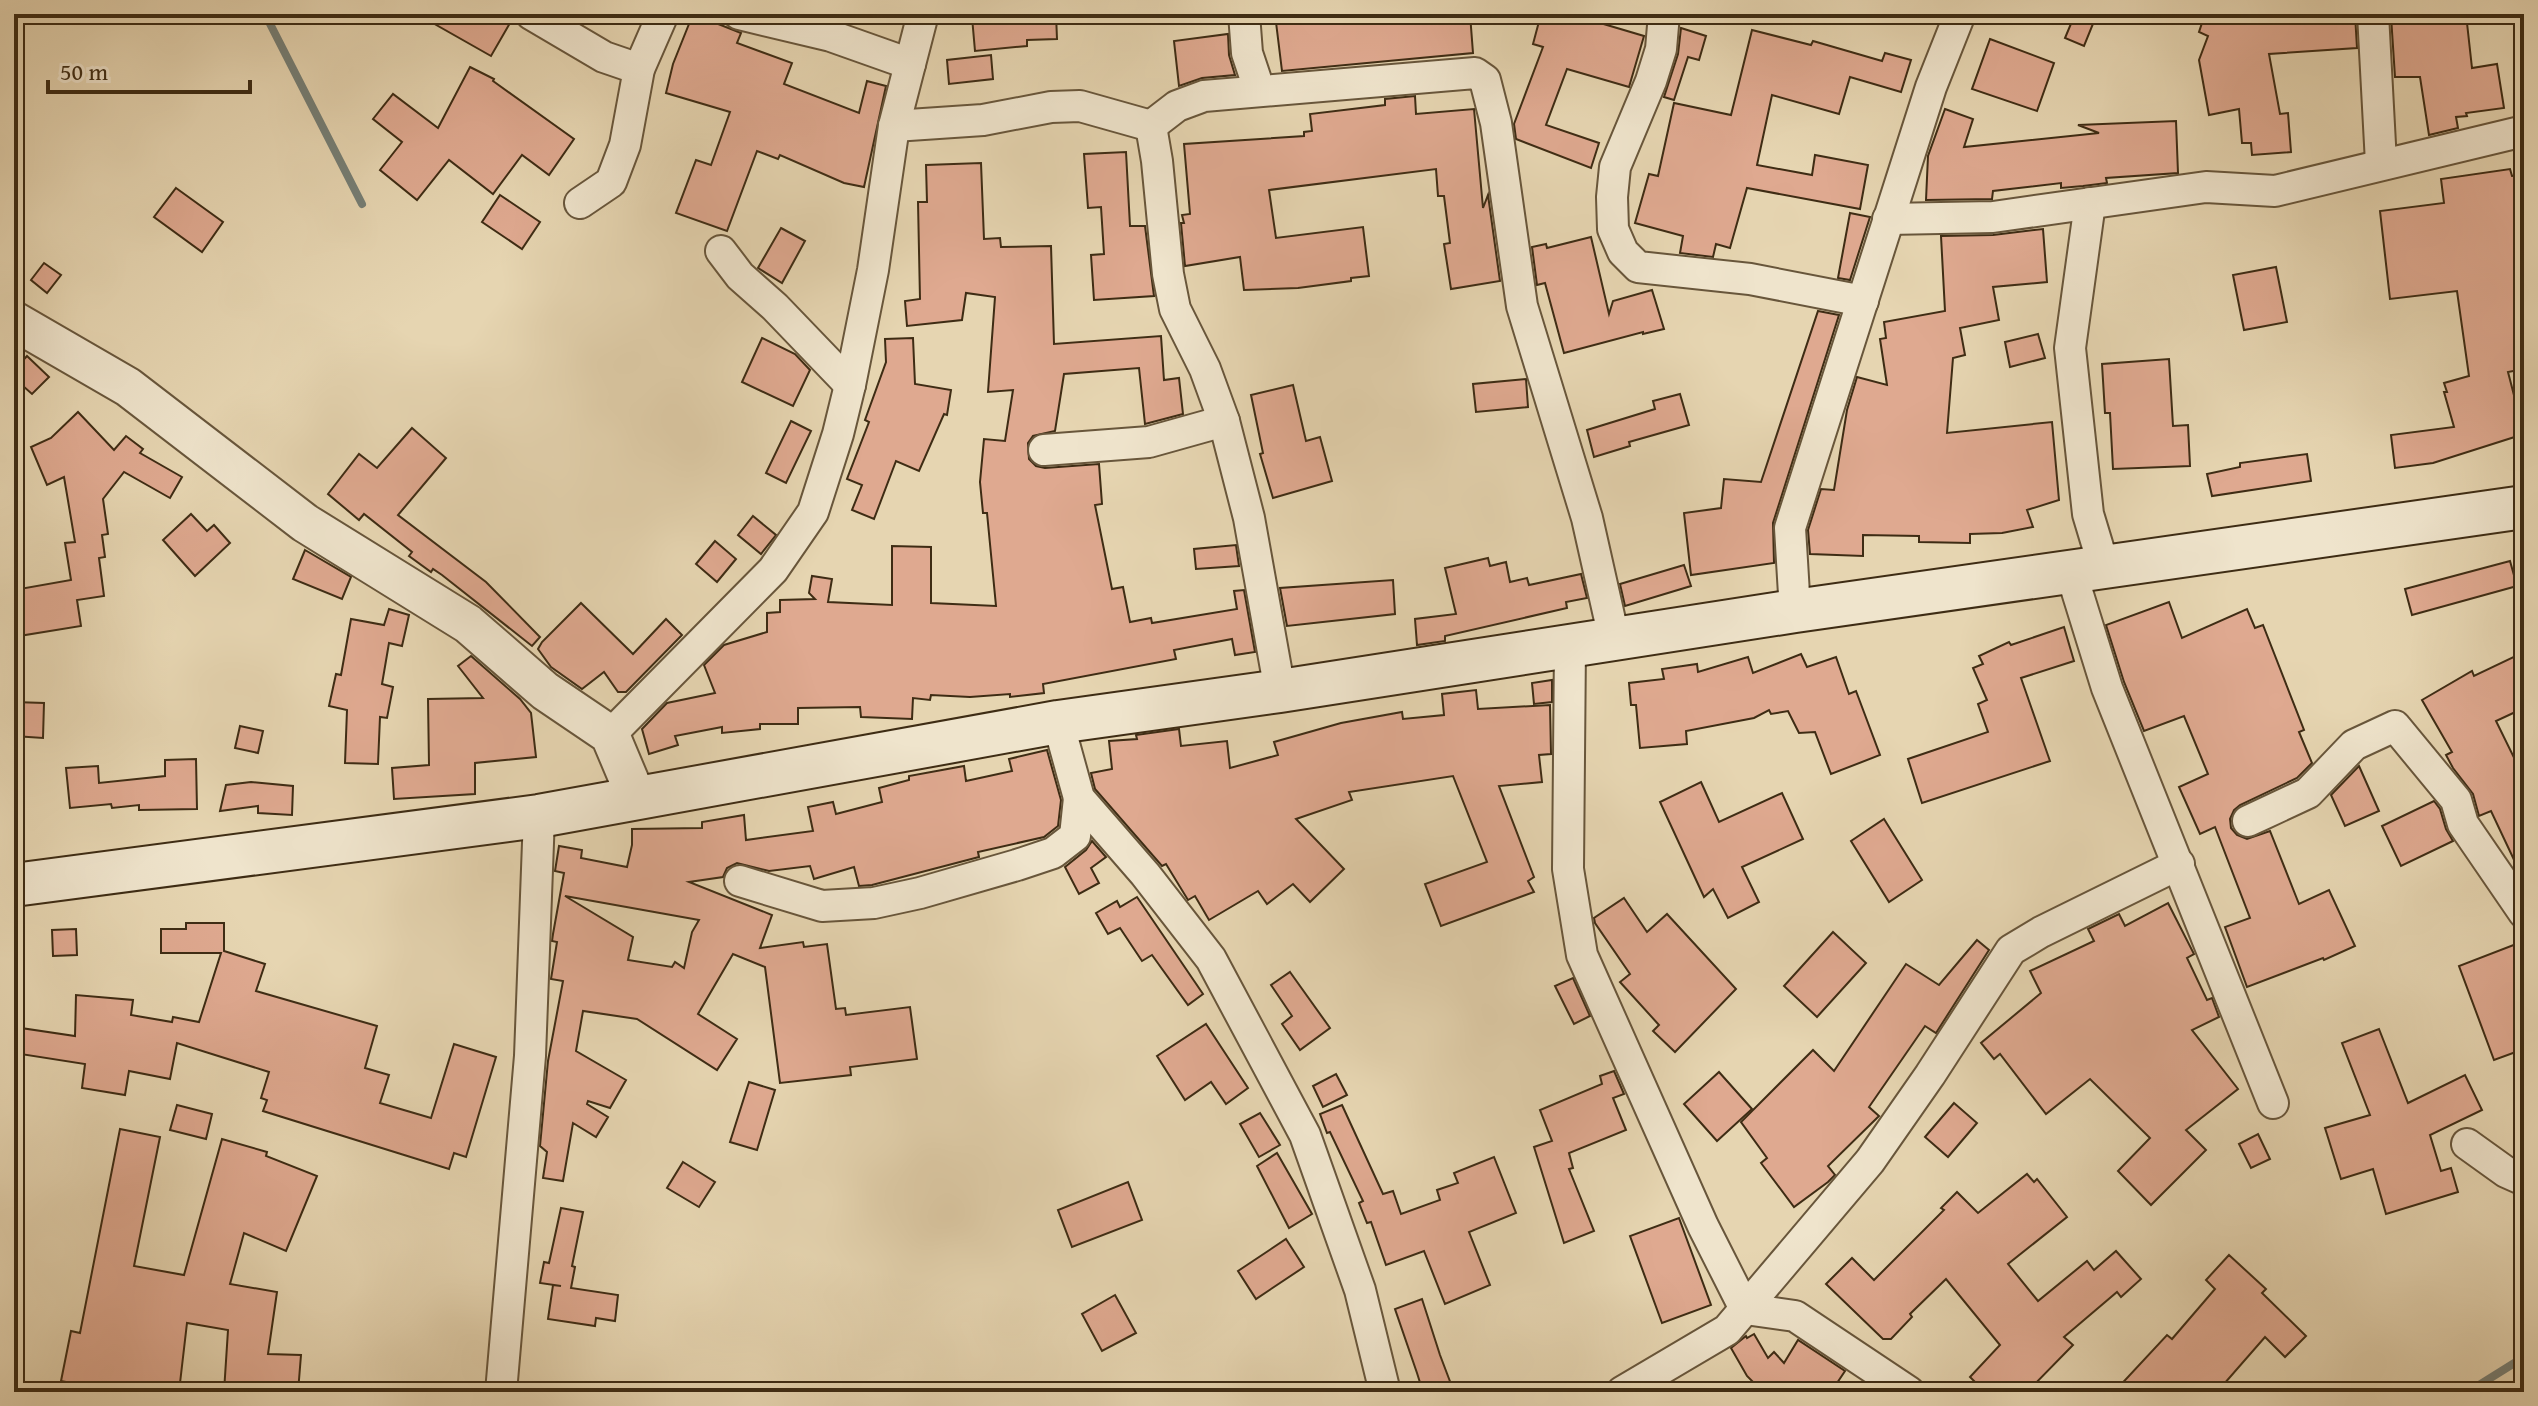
<svg xmlns="http://www.w3.org/2000/svg" width="2538" height="1406" viewBox="0 0 2538 1406" font-family="'Gentium Book Plus',serif">
	<style>
		.lines { fill: none; stroke-linecap: round; stroke-linejoin: round }
		.stream { stroke: #767f76; stroke-width: 8 }
		.building { fill: #dfa990; stroke: #3e2c14; stroke-width: 2; fill-rule: evenodd }
		.minor-casing { stroke: #68563b; stroke-width: 34 }
		.tertiary-casing { stroke: #68563b; stroke-width: 42 }
		.secondary-casing { stroke: #3e2c14; stroke-width: 46 }
		.minor { stroke: #efe4cc; stroke-width: 30 }
		.tertiary { stroke: #efe4cc; stroke-width: 38 }
		.secondary { stroke: #efe4cc; stroke-width: 42 }
	</style>
	<rect width="100%" height="100%" fill="#e6d5b1"/>
	<filter id="stains"><feTurbulence type="fractalNoise" baseFrequency=".0025" numOctaves="4"/><feColorMatrix values="0 0 0 0 .2 0 0 0 0 .09 0 0 0 0 .02 0 0 0 .5 -.17"/></filter>
	<radialGradient id="worn" r=".72"><stop offset=".6" stop-color="#630" stop-opacity="0"/><stop offset="1" stop-color="#630" stop-opacity=".3"/></radialGradient>
	<g class="lines">
		<g class="stream">
			<polyline points="265,14 362,204"/>
			<polyline points="2468,1392 2524,1357"/>
		</g>
	</g>
	<g class="building">
		<polygon points="417,14 513,14 514,16 491,56"/>
		<polygon points="693,14 741,33 737,43 792,63 784,84 859,113 867,81 886,86 864,187 844,183 780,155 778,159 757,151 727,231 676,213 696,160 711,165 730,112 666,93 673,64"/>
		<polygon points="982,14 1056,14 1057,39 1027,40 1027,46 975,51 972,17"/>
		<polygon points="1275,14 1470,14 1473,53 1282,71"/>
		<polygon points="1541,14 1591,14 1590,20 1644,36 1629,87 1567,69 1546,125 1599,143 1591,168 1516,139 1514,124 1543,47 1533,44"/>
		<polygon points="2075,14 2097,14 2084,46 2065,38"/>
		<polygon points="2205,14 2355,14 2357,48 2269,54 2280,114 2288,113 2291,152 2252,155 2251,143 2242,143 2239,109 2209,115 2199,60 2208,36 2199,32"/>
		<polygon points="2404,14 2466,14 2472,68 2497,64 2504,108 2466,113 2467,116 2456,117 2458,128 2429,135 2420,77 2395,77 2391,16"/>
		<polygon points="1681,28 1706,36 1699,60 1688,57 1674,100 1664,97 1678,54"/>
		<polygon points="1752,30 1811,45 1813,41 1882,61 1885,53 1911,60 1901,92 1850,77 1839,114 1772,95 1757,165 1812,175 1815,155 1868,165 1860,209 1747,188 1730,248 1716,244 1713,257 1680,253 1683,236 1635,223 1649,174 1658,176 1674,103 1731,115"/>
		<polygon points="1228,34 1229,55 1235,75 1202,78 1179,86 1174,41"/>
		<polygon points="1990,39 2054,63 2037,111 1972,89"/>
		<polygon points="991,55 993,79 949,84 947,60"/>
		<polygon points="470,67 494,79 493,81 574,139 549,175 522,155 493,194 449,160 417,200 380,170 402,142 373,119 393,94 438,128"/>
		<polygon points="1415,96 1416,114 1474,109 1483,208 1488,195 1500,281 1451,289 1444,244 1450,243 1444,196 1438,196 1436,169 1269,190 1276,238 1363,227 1369,276 1351,278 1351,281 1298,288 1244,290 1240,257 1185,266 1181,223 1184,223 1182,215 1190,214 1184,144 1304,136 1304,132 1312,131 1310,114 1385,105 1385,99"/>
		<polygon points="1945,109 1973,119 1964,147 2099,133 2078,125 2176,121 2178,173 2106,178 2107,183 2083,186 2061,188 2061,183 1993,191 1992,199 1926,200 1928,156"/>
		<polygon points="1126,152 1130,226 1145,226 1154,296 1094,300 1091,255 1104,254 1101,207 1088,208 1084,154"/>
		<polygon points="981,163 984,239 1000,238 1001,247 1051,246 1054,344 1161,336 1164,380 1179,378 1183,414 1145,424 1139,368 1064,374 1055,431 1033,436 1028,443 1029,459 1036,466 1045,468 1099,464 1102,504 1095,505 1112,589 1123,587 1130,622 1151,618 1152,623 1237,609 1234,591 1244,590 1255,652 1235,655 1232,639 1174,650 1176,659 1043,684 1044,693 1010,697 1010,694 970,697 931,695 930,700 913,698 912,719 861,717 860,707 798,708 798,724 760,724 760,729 722,733 722,727 675,736 678,745 649,754 642,729 667,703 715,693 704,665 724,645 767,632 767,613 780,612 780,600 815,599 809,593 812,576 832,579 828,602 892,605 892,546 931,547 931,603 996,606 987,513 983,513 980,482 984,439 1005,441 1013,390 988,392 995,297 966,293 962,320 907,326 905,301 920,299 918,202 927,202 926,165"/>
		<polygon points="2510,169 2512,176 2524,175 2524,369 2508,372 2524,434 2433,463 2395,468 2391,435 2454,427 2444,392 2447,392 2444,383 2469,376 2457,291 2390,299 2380,211 2444,203 2441,179"/>
		<polygon points="176,188 223,222 202,252 154,217"/>
		<polygon points="500,195 540,222 522,249 482,222"/>
		<polygon points="1850,213 1870,217 1850,280 1838,278"/>
		<polygon points="781,228 805,241 782,283 758,268"/>
		<polygon points="2043,229 2047,282 1993,287 1999,320 1960,328 1965,355 1953,358 1947,433 2052,422 2059,500 2027,510 2033,527 2002,533 1970,534 1970,543 1919,542 1919,536 1863,535 1863,556 1810,554 1808,530 1821,489 1834,490 1847,410 1857,377 1887,385 1880,339 1886,338 1884,322 1945,311 1941,236 1993,235"/>
		<polygon points="1591,237 1609,314 1613,301 1652,290 1664,329 1643,334 1643,332 1564,353 1545,283 1537,285 1532,247 1546,244 1547,248"/>
		<polygon points="44,263 61,275 47,293 31,280"/>
		<polygon points="2276,267 2287,322 2244,330 2233,275"/>
		<polygon points="1818,311 1839,315 1773,523 1774,563 1691,575 1684,513 1721,508 1724,479 1761,482"/>
		<polygon points="2038,334 2045,358 2010,367 2005,342"/>
		<polygon points="762,338 795,354 810,370 793,406 742,382"/>
		<polygon points="913,338 915,384 951,390 947,415 944,414 919,471 896,461 874,519 852,510 862,485 847,479 869,422 865,420 886,362 885,339"/>
		<polygon points="27,356 49,377 32,394 14,378 14,370"/>
		<polygon points="2169,359 2173,426 2188,425 2190,466 2113,469 2110,413 2105,413 2102,364"/>
		<polygon points="1526,379 1528,407 1476,412 1473,384"/>
		<polygon points="1293,385 1306,441 1320,437 1332,481 1273,498 1260,454 1263,453 1251,395"/>
		<polygon points="1680,394 1689,425 1629,442 1630,446 1594,457 1587,430 1655,409 1653,401"/>
		<polygon points="78,412 114,450 126,436 143,449 140,453 182,477 170,498 124,472 103,499 108,534 102,535 105,557 99,558 104,596 77,600 81,626 19,636 14,590 71,580 65,543 75,542 64,477 47,485 31,447 51,438"/>
		<polygon points="791,421 811,431 786,483 766,473"/>
		<polygon points="412,428 446,458 398,515 486,582 540,637 532,646 442,575 433,569 431,572 409,556 412,552 364,514 359,520 328,494 359,454 377,468"/>
		<polygon points="2307,454 2311,481 2212,496 2207,474 2240,467 2240,463"/>
		<polygon points="191,514 207,531 214,525 230,543 195,576 163,540"/>
		<polygon points="753,516 776,535 761,554 738,535"/>
		<polygon points="715,541 736,559 717,582 696,564"/>
		<polygon points="1236,545 1239,566 1196,569 1194,549"/>
		<polygon points="305,550 351,577 342,599 293,579"/>
		<polygon points="1488,558 1490,566 1506,562 1510,582 1527,578 1529,585 1581,574 1587,598 1566,602 1567,608 1445,636 1445,641 1417,645 1415,619 1456,614 1445,568"/>
		<polygon points="2510,561 2517,586 2412,615 2405,589"/>
		<polygon points="1684,565 1691,586 1625,606 1620,584"/>
		<polygon points="1393,580 1395,614 1287,626 1280,588"/>
		<polygon points="2169,602 2182,638 2247,609 2255,628 2263,625 2304,730 2299,732 2312,763 2297,778 2240,805 2234,810 2230,819 2231,828 2237,835 2247,839 2270,831 2299,904 2329,890 2355,946 2324,960 2323,958 2247,987 2225,927 2250,918 2215,827 2200,834 2179,787 2208,774 2184,716 2144,731 2124,682 2106,625"/>
		<polygon points="581,603 633,654 666,619 682,635 626,692 618,692 604,672 582,689 551,667 538,649 542,642"/>
		<polygon points="389,609 409,615 402,646 389,643 382,684 393,687 387,718 380,717 378,764 345,763 347,710 329,706 336,674 341,675 351,619 384,625"/>
		<polygon points="2064,627 2074,661 2021,678 2050,761 1922,803 1908,759 1988,732 1978,704 1987,700 1973,668 1983,664 1979,656 2009,642 2011,645"/>
		<polygon points="2524,652 2524,708 2496,721 2524,778 2524,881 2491,811 2479,816 2473,794 2453,768 2446,755 2452,752 2422,700 2472,671 2474,676"/>
		<polygon points="1801,654 1807,667 1836,657 1849,694 1856,691 1880,755 1831,774 1815,732 1799,733 1788,711 1771,714 1769,710 1754,718 1686,731 1687,744 1640,748 1636,705 1631,705 1629,683 1664,679 1662,669 1697,664 1698,672 1748,657 1753,673"/>
		<polygon points="471,656 520,699 531,713 536,757 475,763 475,794 394,799 392,768 429,765 428,699 483,698 458,666"/>
		<polygon points="1552,680 1552,702 1534,704 1532,683"/>
		<polygon points="1476,690 1478,709 1550,705 1551,754 1539,755 1542,782 1499,786 1534,877 1528,881 1534,892 1441,926 1425,884 1487,862 1453,776 1349,792 1352,800 1296,819 1344,869 1310,902 1293,884 1267,904 1258,891 1209,920 1195,896 1188,900 1166,864 1162,866 1095,789 1091,773 1112,769 1109,741 1137,739 1136,735 1179,729 1181,746 1227,741 1230,768 1278,755 1274,742 1341,723 1402,712 1403,719 1444,715 1442,694"/>
		<polygon points="14,702 44,703 43,738 14,736"/>
		<polygon points="240,726 263,731 258,753 235,748"/>
		<path d="M 1047,750 L 1061,800 L 1058,826 L 1044,837 L 978,852 L 979,857 L 872,885 L 859,886 L 854,867 L 814,879 L 810,866 L 769,871 L 737,863 L 727,868 L 723,877 L 689,882 L 772,915 L 760,948 L 803,942 L 804,947 L 827,944 L 836,1009 L 845,1008 L 846,1015 L 910,1007 L 917,1059 L 850,1067 L 851,1075 L 780,1083 L 765,967 L 733,954 L 698,1014 L 737,1039 L 717,1070 L 637,1019 L 583,1011 L 576,1051 L 626,1080 L 610,1108 L 588,1101 L 587,1104 L 608,1117 L 596,1137 L 573,1123 L 563,1181 L 543,1178 L 547,1152 L 540,1146 L 548,1061 L 563,981 L 551,979 L 557,942 L 552,941 L 553,934 L 564,873 L 555,871 L 559,846 L 582,850 L 581,858 L 627,867 L 632,845 L 632,829 L 702,828 L 702,822 L 744,815 L 746,840 L 813,831 L 808,807 L 833,802 L 836,814 L 882,802 L 879,788 L 909,780 L 909,776 L 964,766 L 966,781 L 1012,771 L 1009,759 ZM 565,896 L 699,920 L 692,932 L 684,968 L 675,962 L 672,967 L 628,960 L 633,937 Z"/>
		<polygon points="196,759 197,809 139,810 139,805 112,808 111,804 70,808 66,768 98,766 99,783 165,776 165,760"/>
		<polygon points="2359,766 2379,811 2345,826 2331,795"/>
		<polygon points="251,782 293,786 292,815 258,813 258,806 220,811 226,785"/>
		<polygon points="1701,782 1719,822 1782,793 1803,839 1742,867 1759,902 1728,918 1713,889 1704,897 1660,802"/>
		<polygon points="2434,801 2440,809 2446,829 2453,841 2401,866 2382,826"/>
		<polygon points="1884,819 1922,880 1889,902 1851,841"/>
		<polygon points="1092,841 1106,857 1091,868 1099,883 1079,894 1065,867 1086,850"/>
		<polygon points="1137,897 1203,994 1188,1005 1152,955 1142,961 1120,928 1108,934 1096,913 1117,901 1120,907"/>
		<polygon points="1624,898 1647,932 1667,914 1736,989 1675,1052 1653,1031 1659,1025 1620,982 1630,974 1595,923 1594,918"/>
		<polygon points="2168,903 2194,954 2187,958 2207,1000 2212,998 2219,1017 2192,1030 2238,1089 2186,1130 2206,1150 2151,1205 2118,1171 2150,1138 2090,1079 2046,1114 2000,1054 1994,1059 1981,1043 2041,993 2030,971 2094,941 2088,929 2119,914 2125,926"/>
		<polygon points="186,923 224,923 224,951 265,964 256,991 377,1026 365,1068 389,1075 380,1103 431,1118 454,1044 496,1057 466,1157 454,1153 449,1169 263,1111 267,1100 261,1098 269,1072 177,1043 170,1079 129,1071 125,1095 82,1088 85,1064 14,1053 14,1027 75,1036 76,995 133,1000 131,1015 172,1022 173,1017 199,1022 221,953 161,953 161,929 186,929"/>
		<polygon points="76,929 77,955 53,956 52,930"/>
		<polygon points="1833,932 1866,963 1817,1017 1784,986"/>
		<polygon points="1977,940 1989,950 1936,1033 1925,1026 1869,1107 1879,1116 1828,1166 1835,1175 1828,1182 1794,1207 1761,1163 1767,1158 1741,1122 1813,1050 1834,1071 1906,964 1939,985"/>
		<polygon points="2524,941 2524,1049 2494,1060 2459,966"/>
		<polygon points="1290,972 1330,1028 1300,1050 1282,1024 1292,1016 1271,985"/>
		<polygon points="1573,978 1590,1016 1574,1024 1555,986"/>
		<polygon points="1206,1024 1248,1088 1226,1104 1211,1082 1185,1100 1157,1056"/>
		<polygon points="2379,1029 2408,1103 2465,1075 2482,1110 2430,1135 2441,1171 2451,1168 2458,1192 2386,1214 2373,1169 2341,1179 2325,1128 2370,1115 2342,1043"/>
		<polygon points="1614,1071 1624,1094 1613,1098 1626,1130 1569,1153 1573,1168 1569,1169 1594,1231 1564,1243 1534,1147 1552,1141 1540,1110 1602,1084 1600,1076"/>
		<polygon points="1719,1072 1752,1109 1717,1141 1684,1104"/>
		<polygon points="1336,1074 1347,1095 1323,1107 1313,1086"/>
		<polygon points="749,1082 775,1090 757,1150 730,1142"/>
		<polygon points="1954,1103 1977,1123 1948,1157 1925,1137"/>
		<polygon points="177,1105 212,1114 206,1139 170,1130"/>
		<polygon points="1342,1105 1383,1194 1393,1191 1401,1214 1440,1200 1437,1190 1458,1183 1454,1173 1494,1157 1516,1213 1469,1232 1490,1285 1445,1304 1424,1251 1386,1265 1371,1222 1367,1223 1359,1203 1363,1201 1330,1132 1327,1133 1320,1114"/>
		<polygon points="1260,1113 1280,1145 1259,1157 1240,1124"/>
		<polygon points="120,1129 160,1137 134,1266 184,1275 222,1139 267,1152 266,1156 317,1176 286,1251 244,1233 230,1284 277,1292 268,1354 301,1355 298,1392 224,1392 228,1330 187,1323 180,1383 173,1383 172,1392 117,1392 61,1381 71,1331 80,1333"/>
		<polygon points="2258,1134 2270,1159 2251,1168 2239,1144"/>
		<polygon points="1277,1153 1312,1214 1289,1228 1257,1166"/>
		<polygon points="683,1162 715,1182 699,1207 667,1188"/>
		<polygon points="2027,1174 2034,1182 2037,1179 2067,1217 2008,1264 2038,1301 2087,1261 2094,1270 2116,1251 2141,1279 2121,1297 2117,1292 2064,1337 2073,1345 2027,1392 1985,1392 1970,1377 2000,1345 1946,1279 1910,1314 1912,1317 1891,1339 1883,1339 1826,1284 1852,1258 1874,1280 1944,1210 1941,1208 1957,1192 1978,1213"/>
		<polygon points="1128,1182 1142,1220 1072,1247 1058,1210"/>
		<polygon points="561,1208 583,1212 572,1266 575,1267 571,1288 618,1295 615,1321 596,1318 595,1326 548,1319 553,1285 561,1286 540,1283 544,1262 549,1263"/>
		<polygon points="1679,1218 1711,1305 1662,1323 1630,1236"/>
		<polygon points="1286,1239 1304,1267 1256,1299 1238,1271"/>
		<polygon points="2229,1255 2266,1289 2262,1293 2306,1336 2285,1357 2265,1337 2217,1392 2114,1392 2167,1335 2172,1339 2215,1289 2206,1280"/>
		<polygon points="1115,1295 1136,1333 1102,1351 1082,1314"/>
		<polygon points="1422,1299 1440,1355 1454,1392 1423,1392 1417,1373 1395,1309"/>
		<polygon points="1754,1334 1768,1358 1774,1352 1784,1363 1798,1340 1845,1371 1831,1392 1763,1392 1747,1376 1731,1348 1746,1336 1747,1338"/>
	</g>
	<g class="lines">
		<g class="minor-casing">
			<g id="minor">
				<polyline points="531,14 604,57 639,69"/>
				<polyline points="739,14 831,36 910,64"/>
				<polyline points="1244,14 1247,53 1259,89"/>
				<polyline points="1664,14 1661,49 1651,81 1615,167 1612,197 1613,229 1623,252 1638,267 1750,279 1863,301"/>
				<polyline points="2373,14 2381,163"/>
				<polyline points="894,126 983,120 1051,107 1080,106 1151,126"/>
				<polyline points="1151,126 1177,106 1204,96 1475,73 1485,80 1496,123 1522,306 1587,518 1614,638"/>
				<polyline points="1151,126 1157,161 1168,274 1175,309 1205,369 1224,421 1249,518 1280,691"/>
				<polyline points="580,203 611,182 625,145 639,69 663,14"/>
				<polyline points="2090,203 2070,348 2088,514 2104,567"/>
				<polyline points="1888,219 1993,217 2206,187 2275,191 2524,131"/>
				<polyline points="721,251 740,276 775,307 850,385"/>
				<polyline points="1044,450 1149,442 1224,421"/>
				<polyline points="2071,572 2107,688 2273,1103"/>
				<polyline points="1795,611 1790,528 1931,87 1960,14"/>
				<polyline points="1570,645 1568,869 1582,955 1703,1226 1745,1309"/>
				<polyline points="1058,722 1079,798 1145,874 1211,959 1305,1135 1360,1290 1385,1392"/>
				<polyline points="610,735 773,570 813,512 838,434 850,385 873,270 894,126 923,14"/>
				<polyline points="2248,821 2308,793 2354,745 2395,726 2456,800 2463,824 2524,913"/>
				<polyline points="740,881 822,906 874,903 920,893 1017,865 1053,853 1075,836 1079,798"/>
				<polyline points="2467,1144 2506,1172 2524,1180"/>
				<polyline points="1745,1309 1795,1316 1909,1392"/>
				<polyline points="501,1392 530,1056 539,816"/>
				<polyline points="1622,1392 1727,1330 1870,1161 1930,1075 2011,950 2041,932 2179,864"/>
			</g>
		</g>
		<g class="tertiary-casing">
			<polyline id="tertiary" points="14,321 128,387 305,523 468,624 545,691 610,735 637,799"/>
		</g>
		<g class="secondary-casing">
			<polyline id="secondary" points="14,885 539,816 1058,722 1280,691 1795,611 2524,507"/>
		</g>
		<use href="#minor" class="minor"/>
		<use href="#tertiary" class="tertiary"/>
		<use href="#secondary" class="secondary"/>
	</g>
	<rect width="2538" height="1406" fill="none" stroke="#e6d5b1" stroke-width="48"/>
	<rect x="16" y="16" width="2506" height="1374" fill="none" stroke="#3e2c14" stroke-width="4"/>
	<rect x="24" y="24" width="2490" height="1358" fill="none" stroke="#3e2c14" stroke-width="2"/>
	<path d="M48 80v12h202v-12" fill="none" stroke="#3e2c14" stroke-width="4"/>
	<text x="60" y="80" font-size="24" fill="#3e2c14" stroke="#efe4cc" stroke-width="6" paint-order="stroke">50 m</text>
	<rect width="100%" height="100%" filter="url(#stains)"/>
	<rect width="100%" height="100%" fill="url(#worn)"/>
</svg>
